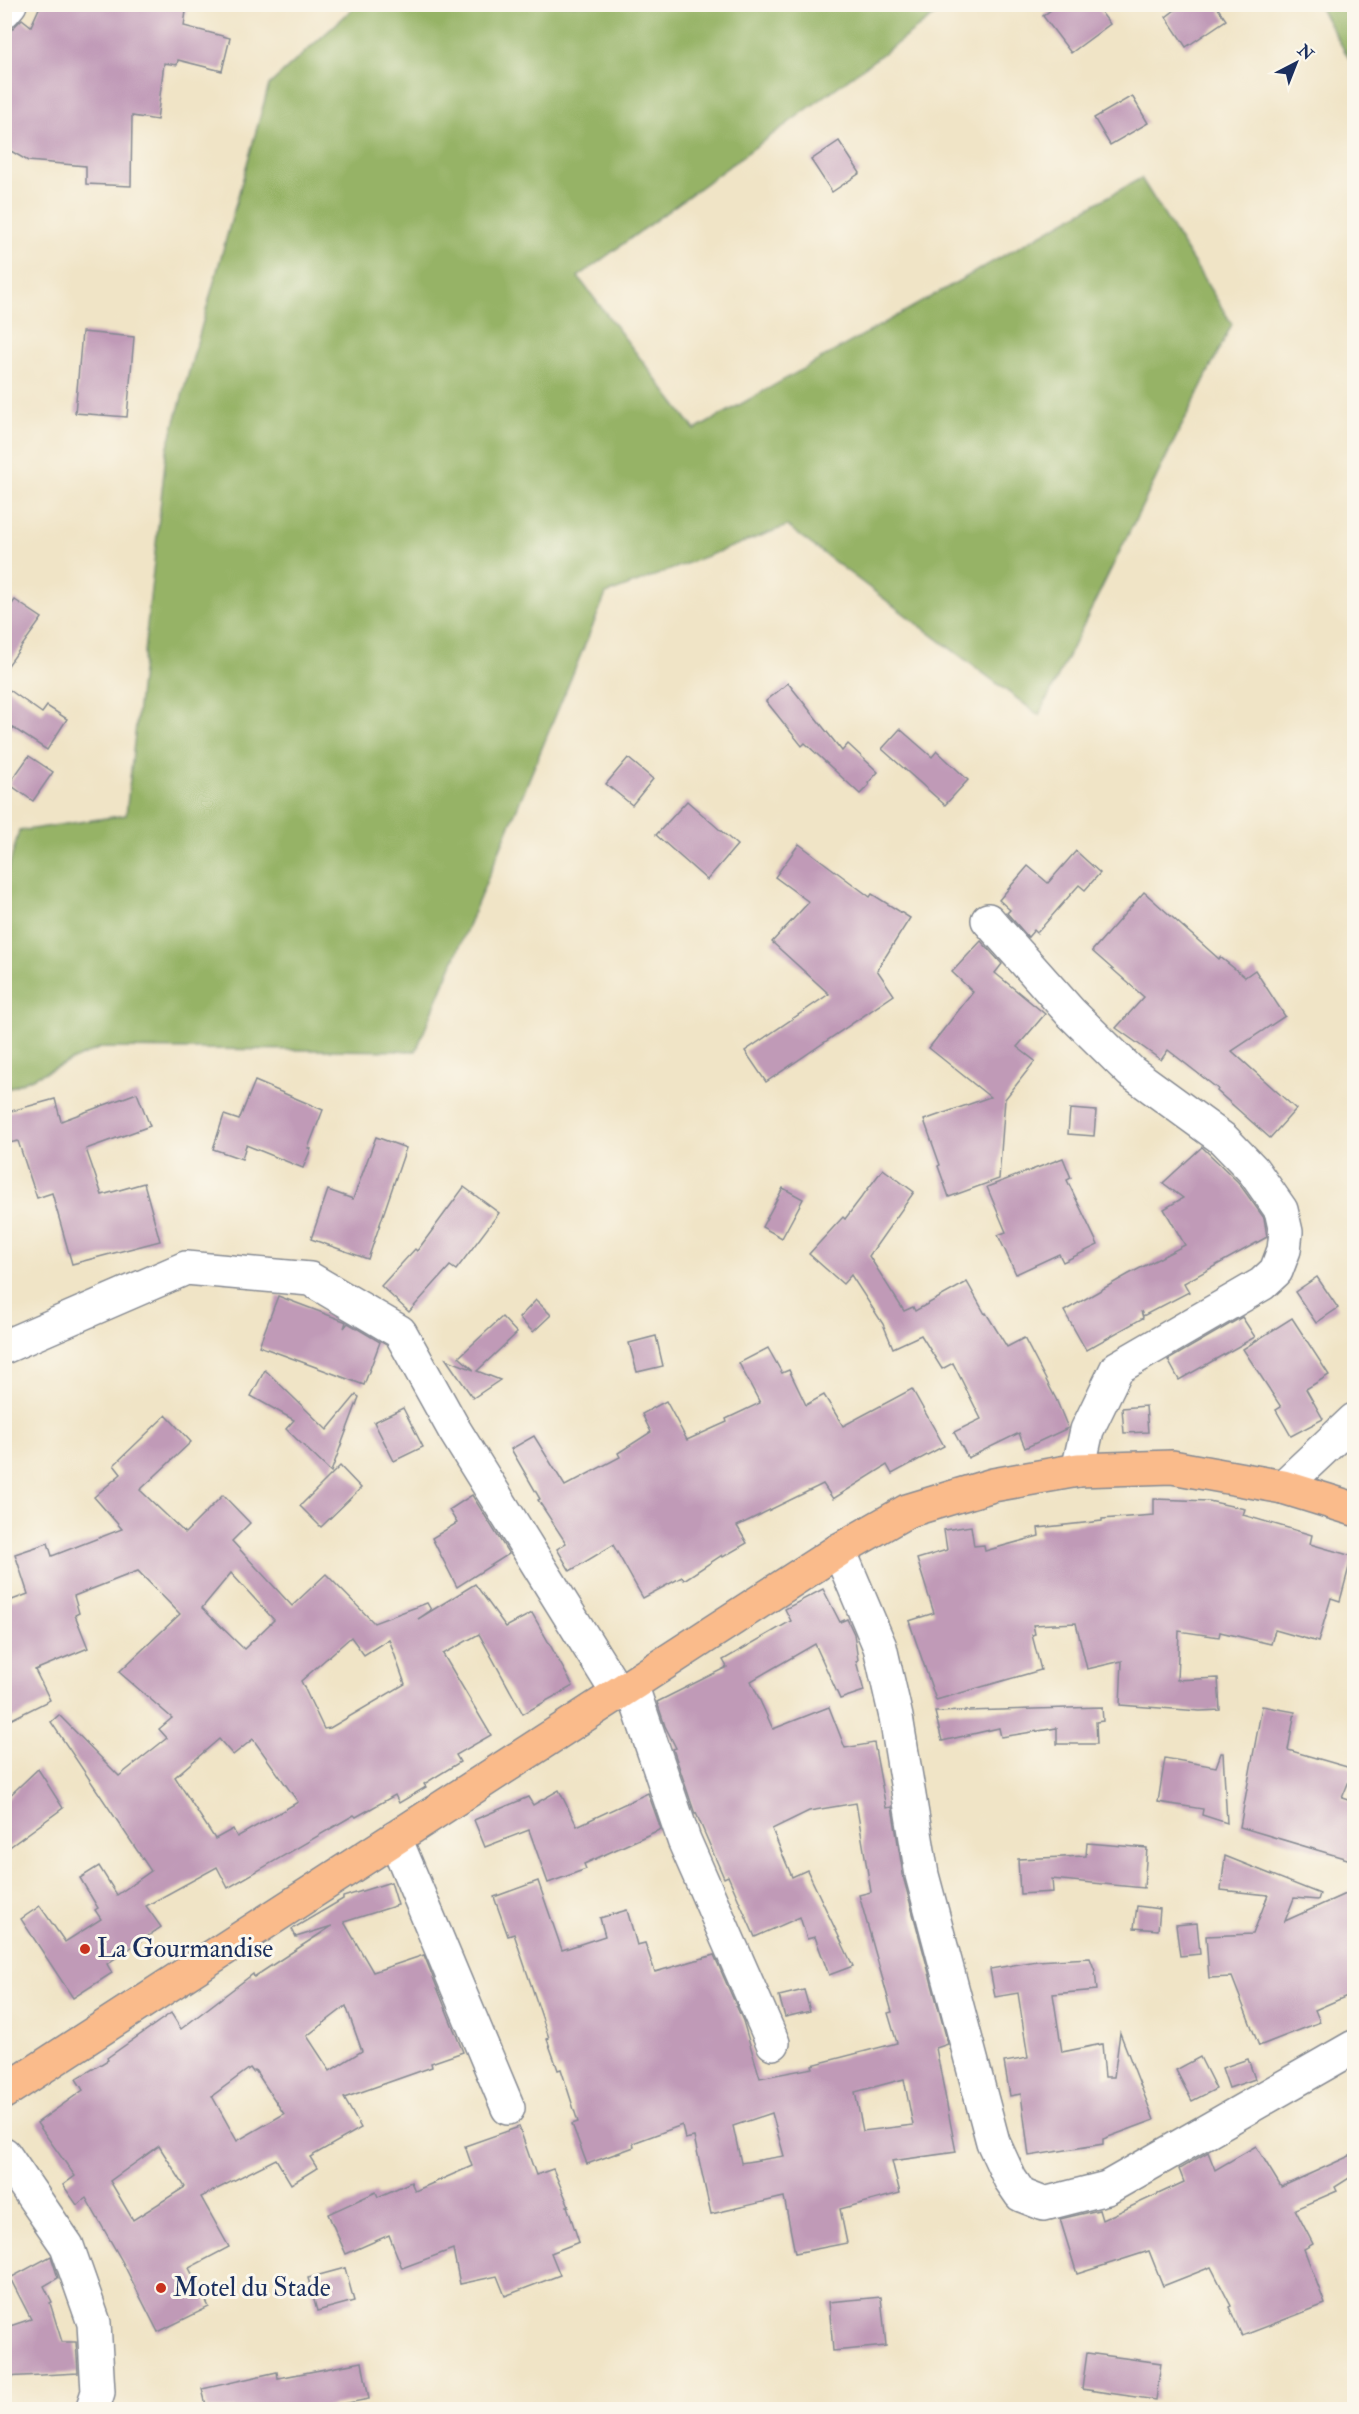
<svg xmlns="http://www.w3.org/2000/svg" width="1359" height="2414" viewBox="0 0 1359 2414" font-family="'IM FELL Double Pica',serif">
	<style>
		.forest { fill: #96b366; stroke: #587162; stroke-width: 1.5 }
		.building { fill: #c09ab7; fill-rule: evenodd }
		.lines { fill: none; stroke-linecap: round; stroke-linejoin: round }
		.minor-casing { stroke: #868a92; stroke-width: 36 }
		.highway-casing { stroke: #868a92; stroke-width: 36 }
		.minor { stroke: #fff; stroke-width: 33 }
		.highway { stroke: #fabb8b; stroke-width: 33 }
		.poi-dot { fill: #c8321e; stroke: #fbf7ec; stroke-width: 2 }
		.labels { text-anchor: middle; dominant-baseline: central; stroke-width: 6; stroke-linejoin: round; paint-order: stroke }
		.poi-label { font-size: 26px; fill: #1b2f5e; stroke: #fbf7ec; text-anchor: start }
	</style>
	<rect width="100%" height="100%" fill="#fbf7ec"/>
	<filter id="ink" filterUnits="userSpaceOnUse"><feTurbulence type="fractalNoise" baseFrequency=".0167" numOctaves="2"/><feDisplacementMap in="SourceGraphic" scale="12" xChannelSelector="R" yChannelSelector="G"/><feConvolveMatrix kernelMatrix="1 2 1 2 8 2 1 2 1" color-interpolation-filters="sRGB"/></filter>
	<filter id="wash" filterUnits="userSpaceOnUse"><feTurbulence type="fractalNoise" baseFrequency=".008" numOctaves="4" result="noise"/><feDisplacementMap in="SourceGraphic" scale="24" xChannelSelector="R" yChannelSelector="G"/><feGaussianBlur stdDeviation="1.35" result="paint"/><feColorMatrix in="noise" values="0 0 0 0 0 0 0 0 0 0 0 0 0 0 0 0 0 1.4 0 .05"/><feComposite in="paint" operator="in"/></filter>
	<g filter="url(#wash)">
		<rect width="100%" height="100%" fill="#f0e4c6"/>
		<g class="forest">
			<polygon points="357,5 949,5 578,277 695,430 1141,178 1232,324 1039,715 787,526 606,594 416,1051 100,1048 5,1090 5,881 19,831 126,815 166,454 269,85"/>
			<polygon points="1318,5 1354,5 1354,67"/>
		</g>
		<g id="blocks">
			<g class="building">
				<polygon points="41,4 187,4 184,26 230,38 222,71 178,60 177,65 164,63 157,120 132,116 131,186 86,184 86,166 28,161 4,147 4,37 22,19 31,26"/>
				<polygon points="1059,4 1095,4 1110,24 1071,53 1043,16"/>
				<polygon points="1183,4 1215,4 1226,20 1186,47 1166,17"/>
				<polygon points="1132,96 1148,123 1110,145 1094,118"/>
				<polygon points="839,141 860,173 832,192 811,160"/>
				<polygon points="82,332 134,337 127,417 75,413"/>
				<polygon points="15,600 42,618 4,671 4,615"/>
				<polygon points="788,683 842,751 848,744 878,772 868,783 869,785 860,794 805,743 802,746 766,701"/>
				<polygon points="4,686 42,713 47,706 67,719 47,750 4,722"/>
				<polygon points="900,729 932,757 937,751 968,780 945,805 882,749"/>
				<polygon points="29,756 53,772 33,801 9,784"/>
				<polygon points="628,758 653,779 632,805 606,784"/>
				<polygon points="687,801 737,845 707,880 656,835"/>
				<polygon points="799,844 870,897 872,894 910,918 877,970 894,995 766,1082 745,1051 829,994 772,942 809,902 775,877"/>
				<polygon points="1076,851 1100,873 1085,890 1079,885 1037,933 1034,930 1028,937 1007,913 1010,910 999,900 1028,866 1048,883"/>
				<polygon points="1144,892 1219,959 1220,957 1245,977 1255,970 1285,1016 1232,1051 1296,1109 1270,1138 1217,1091 1218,1089 1168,1050 1161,1060 1116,1028 1144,997 1092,951"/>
				<polygon points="981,941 1002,964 995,973 1045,1014 1017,1047 1035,1061 1005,1099 999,1179 949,1197 938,1166 940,1165 924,1120 990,1097 929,1048 973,992 952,972"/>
				<polygon points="255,1081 323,1110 308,1148 311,1149 303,1168 246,1145 242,1159 213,1149 224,1115 239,1120"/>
				<polygon points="137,1093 150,1126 86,1149 102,1195 144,1183 160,1241 72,1264 52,1193 37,1198 18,1141 4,1144 4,1113 55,1099 61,1121"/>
				<polygon points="1070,1109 1096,1111 1094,1136 1068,1134"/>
				<polygon points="376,1137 406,1148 368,1259 311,1239 328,1190 353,1199"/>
				<polygon points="1202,1147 1238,1182 1264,1218 1267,1237 1184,1283 1189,1292 1143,1316 1141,1311 1143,1318 1086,1350 1064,1311 1129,1274 1185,1245 1164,1209 1183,1198 1163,1183"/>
				<polygon points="1063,1158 1071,1178 1067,1180 1098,1245 1063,1262 1059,1254 1016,1274 998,1235 1006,1232 987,1187"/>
				<polygon points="883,1169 914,1192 869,1256 904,1311 913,1307 915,1311 967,1282 985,1314 986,1313 1007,1347 1024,1338 1056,1399 1068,1428 1025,1448 1019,1433 968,1458 954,1432 981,1419 953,1363 942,1369 921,1335 893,1348 883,1324 851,1275 843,1284 809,1254 843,1217 845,1219"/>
				<polygon points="464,1187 499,1213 456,1270 450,1266 409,1312 381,1286 415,1249 417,1251"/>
				<polygon points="783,1188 803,1199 782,1238 762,1227"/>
				<polygon points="1317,1277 1338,1308 1316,1323 1295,1292"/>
				<polygon points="278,1296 344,1321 346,1322 344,1328 348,1323 380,1342 364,1385 259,1346"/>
				<polygon points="536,1300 551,1315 533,1332 519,1318"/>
				<polygon points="502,1317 517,1333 477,1371 500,1380 473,1398 446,1359 474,1370 459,1357"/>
				<polygon points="1242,1317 1255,1337 1179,1380 1168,1360"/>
				<polygon points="1292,1318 1329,1375 1306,1389 1323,1419 1291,1436 1276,1410 1281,1407 1243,1349"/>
				<polygon points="656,1336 663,1366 637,1372 629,1343"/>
				<polygon points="768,1348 782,1373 789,1370 806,1405 824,1395 843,1426 912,1389 944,1446 892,1474 887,1465 833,1499 823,1484 737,1526 747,1543 723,1557 722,1555 684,1580 682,1577 643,1598 613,1545 570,1571 557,1549 566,1543 538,1500 540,1499 511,1449 534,1436 565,1486 620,1457 618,1453 651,1432 642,1414 666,1401 687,1440 727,1422 726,1419 760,1403 739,1363"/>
				<polygon points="265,1370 327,1430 356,1395 359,1397 331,1472 286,1429 294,1420 251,1396"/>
				<polygon points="1146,1406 1148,1432 1124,1433 1122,1408"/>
				<polygon points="403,1408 423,1447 394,1461 374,1422"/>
				<path d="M 166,1415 L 191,1442 L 140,1490 L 185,1533 L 223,1495 L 250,1523 L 232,1541 L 292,1606 L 326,1574 L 374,1623 L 427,1603 L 431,1610 L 418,1619 L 475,1584 L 506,1627 L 532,1613 L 573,1686 L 523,1714 L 479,1634 L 443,1654 L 491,1735 L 456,1755 L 460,1762 L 424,1784 L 426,1787 L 399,1803 L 395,1795 L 356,1817 L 354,1815 L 228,1888 L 217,1867 L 146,1906 L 161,1927 L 107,1964 L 112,1973 L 73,1998 L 21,1919 L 40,1906 L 65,1942 L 101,1919 L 95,1910 L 98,1908 L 80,1878 L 99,1866 L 117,1895 L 151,1871 L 51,1722 L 59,1715 L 119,1776 L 167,1738 L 159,1729 L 172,1718 L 119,1672 L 180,1614 L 138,1571 L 74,1596 L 79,1613 L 75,1615 L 88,1648 L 35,1670 L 50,1700 L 4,1723 L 4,1603 L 28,1594 L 15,1554 L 48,1543 L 52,1556 L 122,1529 L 94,1497 L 121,1474 L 114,1465 ZM 231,1573 L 274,1620 L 244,1649 L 202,1608 ZM 351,1637 L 364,1655 L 389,1639 L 405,1684 L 330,1728 L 324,1729 L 301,1681 ZM 219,1739 L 233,1755 L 253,1739 L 298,1802 L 237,1837 L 233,1829 L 215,1839 L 175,1777 Z"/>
				<polygon points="340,1466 361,1488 321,1527 300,1506"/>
				<polygon points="472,1495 509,1554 457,1587 432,1538 457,1523 449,1510"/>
				<polygon points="1154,1499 1209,1501 1245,1509 1243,1515 1312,1535 1310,1544 1352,1556 1340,1601 1331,1598 1318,1642 1275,1630 1271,1644 1220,1632 1219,1637 1179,1631 1177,1680 1218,1678 1220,1710 1200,1711 1120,1705 1122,1661 1087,1669 1076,1623 1033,1625 1035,1634 1032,1635 1041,1670 936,1700 909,1621 934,1613 917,1559 947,1550 944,1530 971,1526 974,1546 984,1545 985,1551 1039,1536 1038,1528 1102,1521 1102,1519 1154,1515"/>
				<path d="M 823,1589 L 840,1622 L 847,1619 L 854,1634 L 858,1660 L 856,1661 L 864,1691 L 840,1699 L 815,1644 L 751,1681 L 773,1729 L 829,1707 L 845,1748 L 874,1743 L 886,1808 L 892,1807 L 904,1880 L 948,2044 L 936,2048 L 956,2152 L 892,2161 L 900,2193 L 840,2209 L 847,2243 L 795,2253 L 784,2197 L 711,2214 L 694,2137 L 685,2139 L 682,2125 L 633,2143 L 634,2147 L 587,2164 L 572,2124 L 578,2122 L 561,2069 L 558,2070 L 547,2039 L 549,2038 L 514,1934 L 508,1936 L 494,1897 L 538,1881 L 562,1950 L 605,1936 L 600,1918 L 627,1910 L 637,1945 L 645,1943 L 655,1972 L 714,1955 L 743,2021 L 760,2078 L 813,2068 L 812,2065 L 897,2043 L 888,2013 L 892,2012 L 859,1895 L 871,1892 L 856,1803 L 809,1811 L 772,1829 L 792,1877 L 807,1870 L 853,1966 L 829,1975 L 815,1937 L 807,1939 L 800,1917 L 755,1937 L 728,1876 L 724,1878 L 696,1813 L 695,1814 L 673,1749 L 676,1748 L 665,1726 L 657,1702 L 727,1667 L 723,1660 L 791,1621 L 785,1609 ZM 904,2079 L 913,2125 L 863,2131 L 855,2092 ZM 772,2113 L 784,2156 L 741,2163 L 733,2126 Z"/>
				<polygon points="1262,1706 1295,1712 1288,1750 1354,1769 1342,1798 1354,1802 1354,1861 1240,1827"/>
				<polygon points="1102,1707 1103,1721 1096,1722 1097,1744 1057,1744 1057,1728 1001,1737 999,1728 942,1741 935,1712"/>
				<polygon points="1221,1753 1223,1753 1227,1823 1202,1815 1203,1809 1158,1802 1165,1758 1216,1767"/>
				<polygon points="38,1769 63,1808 4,1851 4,1801"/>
				<polygon points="559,1790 577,1826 648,1793 661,1829 584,1864 586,1869 548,1883 529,1830 485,1847 474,1820 528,1797 533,1805"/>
				<polygon points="1087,1843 1147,1848 1144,1888 1052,1879 1053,1892 1020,1894 1018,1859 1086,1856"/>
				<polygon points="1225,1856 1320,1894 1318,1900 1294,1898 1285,1921 1354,1890 1354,1993 1315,2010 1320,2022 1259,2046 1232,1977 1209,1978 1206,1936 1253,1934 1268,1895 1221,1890"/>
				<path d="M 391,1882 L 398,1905 L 344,1922 L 373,1972 L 424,1955 L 463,2052 L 431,2063 L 432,2067 L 344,2098 L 361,2128 L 310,2157 L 317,2168 L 291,2184 L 276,2159 L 201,2197 L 229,2247 L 189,2268 L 209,2307 L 158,2332 L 122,2261 L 86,2198 L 77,2205 L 63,2185 L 75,2176 L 37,2123 L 83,2090 L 76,2079 L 108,2060 L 107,2058 L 171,2013 L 181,2029 L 253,1974 L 254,1977 L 332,1926 L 296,1937 L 292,1929 L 343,1899 L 343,1897 ZM 346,2006 L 362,2051 L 330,2071 L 307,2036 ZM 250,2068 L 253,2072 L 255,2070 L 284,2114 L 237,2141 L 212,2096 ZM 159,2146 L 185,2187 L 133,2220 L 110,2181 Z"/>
				<polygon points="1137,1906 1160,1909 1158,1930 1134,1928"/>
				<polygon points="1197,1923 1200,1954 1180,1956 1176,1925"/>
				<polygon points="1090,1958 1095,1971 1097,1990 1053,1994 1062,2052 1102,2044 1105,2077 1114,2077 1120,2033 1154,2120 1103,2139 1103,2144 1029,2156 1021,2094 1010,2096 1004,2062 1028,2058 1018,1993 995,1997 990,1969 1037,1961"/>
				<polygon points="804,1990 810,2011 785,2017 779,1996"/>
				<polygon points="1200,2057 1216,2089 1192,2101 1176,2070"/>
				<polygon points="1248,2059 1255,2079 1229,2088 1222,2068"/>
				<polygon points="519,2127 536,2175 553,2169 569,2206 567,2206 579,2242 551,2253 560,2275 505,2296 497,2276 460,2284 453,2249 402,2268 389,2235 346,2254 328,2214 376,2192 378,2197 411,2182 415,2191 472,2166 465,2146"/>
				<polygon points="1256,2146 1281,2187 1354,2154 1354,2175 1335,2187 1337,2191 1295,2209 1313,2244 1304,2249 1325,2304 1242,2336 1229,2307 1231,2306 1211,2267 1163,2286 1149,2251 1077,2274 1060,2219 1099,2210 1102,2220 1184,2182 1179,2169 1208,2152 1215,2170"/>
				<polygon points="51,2256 58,2278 44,2286 52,2302 50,2303 62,2342 76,2342 78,2373 4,2377 4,2328 31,2319 10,2278"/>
				<polygon points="345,2268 354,2301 317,2311 308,2278"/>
				<polygon points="881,2297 886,2346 833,2351 829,2302"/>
				<polygon points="1087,2353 1161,2363 1156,2400 1082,2389"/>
				<polygon points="362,2362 369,2399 317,2409 207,2409 202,2389 277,2372 278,2378"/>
			</g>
		</g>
	</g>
	<g filter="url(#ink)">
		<use href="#blocks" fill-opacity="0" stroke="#868a92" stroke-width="1.5"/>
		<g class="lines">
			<g class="minor-casing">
				<g id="minor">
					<polyline points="4,11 10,4"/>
					<polyline points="988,920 1070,1012 1131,1072 1223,1139 1253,1170 1281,1210 1286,1232 1284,1250 1276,1271 1262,1284 1117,1368 1087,1430 1078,1470"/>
					<polyline points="4,1347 186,1268 310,1279 400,1332 455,1431 619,1695"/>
					<polyline points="1283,1487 1354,1420"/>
					<polyline points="839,1550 880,1647 896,1717 922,1875 993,2142 1010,2179 1021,2195 1044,2204 1107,2188 1354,2047"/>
					<polyline points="632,1687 684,1840 773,2043"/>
					<polyline points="395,1838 508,2108"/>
					<polyline points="4,2154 67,2246 94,2323 98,2392 92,2410"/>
				</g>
			</g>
			<g class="highway-casing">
				<polyline id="highway" points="4,2092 839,1550 907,1511 993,1485 1078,1470 1172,1467 1283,1487 1354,1509"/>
			</g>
			<use href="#minor" class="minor"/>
			<use href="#highway" class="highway"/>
		</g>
	</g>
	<g class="poi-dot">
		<circle cx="85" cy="1949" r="6"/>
		<circle cx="161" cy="2288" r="6"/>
	</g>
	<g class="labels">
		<g class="poi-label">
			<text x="97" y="1949">La Gourmandise</text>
			<text x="173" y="2288">Motel du Stade</text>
		</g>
	</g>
	<rect width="1359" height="2414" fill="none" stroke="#fbf7ec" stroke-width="24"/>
	<g transform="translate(1296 63) rotate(42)" stroke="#fbf7ec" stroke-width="4.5" paint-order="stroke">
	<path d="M0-4.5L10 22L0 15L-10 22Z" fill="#1b2f5e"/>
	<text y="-9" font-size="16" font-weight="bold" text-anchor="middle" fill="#1b2f5e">N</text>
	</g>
</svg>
